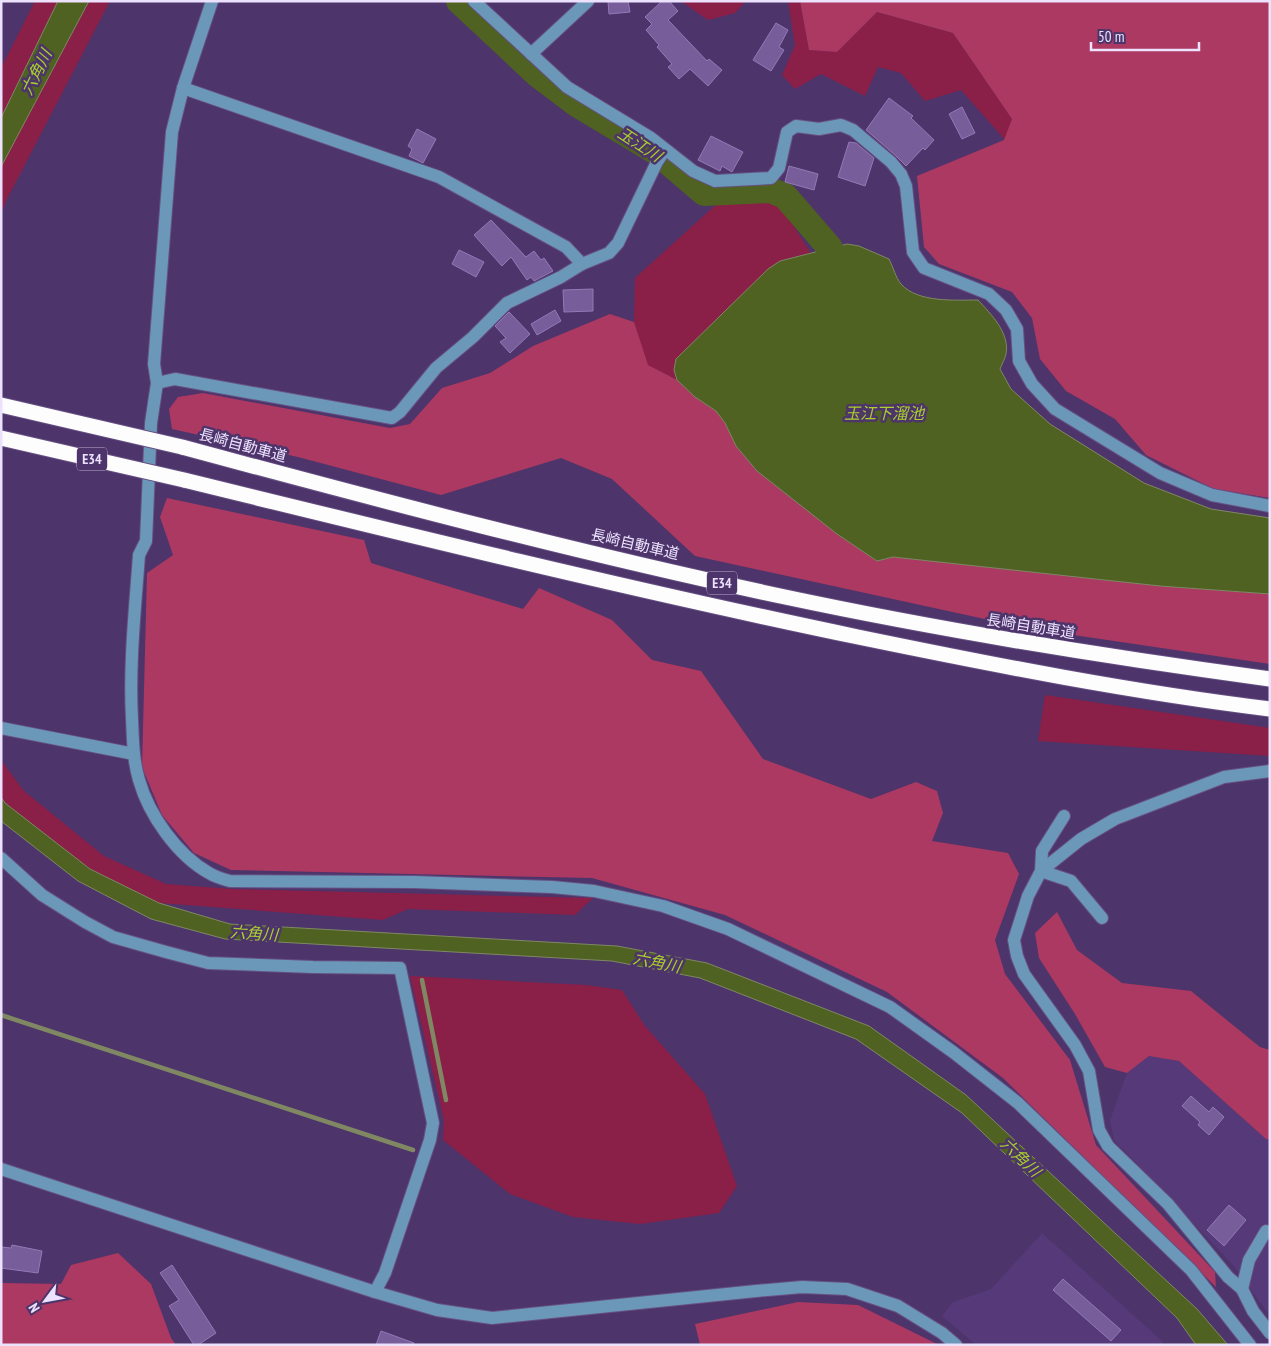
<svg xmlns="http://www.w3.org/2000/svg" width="1271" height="1346" viewBox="0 0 1271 1346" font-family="'PT Sans Narrow','Noto Sans JP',sans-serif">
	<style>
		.built { fill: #553978 }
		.green { fill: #8a1f48 }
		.forest { fill: #ac3961 }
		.water { fill: #506221; stroke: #7f8863 }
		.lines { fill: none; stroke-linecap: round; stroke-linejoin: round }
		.stream { stroke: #7f8863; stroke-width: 4.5 }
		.river { stroke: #506221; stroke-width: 26 }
		.building { fill: #775d99; stroke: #937ab7 }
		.minor-casing { stroke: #665082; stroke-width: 14 }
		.highway-casing { stroke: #665082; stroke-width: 17 }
		.minor { stroke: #6b97b8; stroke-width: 12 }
		.highway { stroke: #fdfdfd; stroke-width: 15 }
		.highway-bridge-casing { stroke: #665082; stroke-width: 17; stroke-linecap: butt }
		.highway-bridge { stroke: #fdfdfd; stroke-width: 15 }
		.labels { text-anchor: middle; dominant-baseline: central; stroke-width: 5; stroke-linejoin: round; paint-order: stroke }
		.shield { fill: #4d346b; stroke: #bcaed1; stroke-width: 1 }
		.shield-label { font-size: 14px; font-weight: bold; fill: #ece2fd }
		.street-label { font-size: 15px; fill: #ece2fd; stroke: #4d346b }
		.water-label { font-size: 16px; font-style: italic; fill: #a9d02b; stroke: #4d346b }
	</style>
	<rect width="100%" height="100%" fill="#4d346b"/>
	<g class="built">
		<polygon points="1149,1056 1179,1061 1266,1139 1270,1139 1270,1316 1233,1265 1114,1140 1110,1120 1127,1073"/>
		<polygon points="1042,1233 1160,1339 1165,1345 976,1345 942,1316 953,1302 991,1289"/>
	</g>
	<g class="green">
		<polygon points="35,1 58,1 1,118 1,68"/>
		<polygon points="89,1 110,1 6,201 1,214 1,167"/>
		<polygon points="681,1 746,1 735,13 708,20"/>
		<polygon points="788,1 800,1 809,50 837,52 877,12 953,33 1012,119 1005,140 961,90 925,101 901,73 878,67 865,96 821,74 795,89 782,75 795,45"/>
		<polygon points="768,198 782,208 811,253 780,261 674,370 677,380 647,365 634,322 635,278 721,200"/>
		<polygon points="1045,695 1270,728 1270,756 1038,741"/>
		<polygon points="1,760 24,791 104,856 166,884 232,889 593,898 575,915 408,909 383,920 159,903 90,869 5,803 1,797"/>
		<polygon points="410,976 586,985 622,990 645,1026 705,1094 737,1186 719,1213 640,1224 573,1217 510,1194 443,1140 444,1120"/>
	</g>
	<g class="forest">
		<polygon points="800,1 1270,1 1270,498 1214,489 1146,455 1115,419 1066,391 1040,359 1032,318 1012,292 939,264 924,247 917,176 1004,140 1012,119 953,33 877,12 837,52 809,50"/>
		<polygon points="610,314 634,322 648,365 677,380 695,397 716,411 725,423 736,446 757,471 837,534 877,561 893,557 1160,586 1270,594 1270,664 1026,628 695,556 612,479 561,458 441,495 298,457 172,429 169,409 178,397 203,393 390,428 410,424 442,388 490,373 533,346"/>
		<polygon points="167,498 364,540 371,563 523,609 539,588 612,620 652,660 701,671 763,759 871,799 916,782 937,791 943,813 932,841 1008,853 1019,874 995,940 1005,974 1070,1060 1096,1145 1215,1272 1216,1287 1003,1078 887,992 725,915 592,878 231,870 194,853 162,815 142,767 147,573 173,555 160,517"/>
		<polygon points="1057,912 1077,950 1122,983 1191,991 1260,1047 1270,1050 1270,1139 1266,1139 1179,1061 1149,1056 1127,1073 1105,1067 1075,1014 1039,958 1035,933"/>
		<polygon points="118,1253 151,1284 171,1338 176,1345 1,1345 1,1283 61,1284 71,1265"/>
		<polygon points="798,1302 858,1305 939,1345 700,1345 695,1324"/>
	</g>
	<g class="water">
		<polygon points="58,1 89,1 1,167 1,118"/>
		<path d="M 847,244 L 859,246 L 889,259 C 893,267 896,278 901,284 C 918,303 955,300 978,300 C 991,314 1010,333 1006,354 C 1005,359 1002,364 1000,369 L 1011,389 L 1050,424 L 1144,483 L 1211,509 L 1270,518 L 1270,594 L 1160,586 L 893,557 L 877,561 L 837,534 L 757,471 L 736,446 L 725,423 L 716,411 L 695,397 L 677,380 L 674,370 L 676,359 L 768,269 L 780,261 Z"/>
		<polygon points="1,797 5,803 90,869 159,903 230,924 617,946 707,963 869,1026 966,1095 1197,1309 1228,1345 1196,1345 1177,1318 962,1113 856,1039 700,978 612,961 225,939 151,919 78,881 1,821"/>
	</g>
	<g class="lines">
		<g class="stream">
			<polyline points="422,980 446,1100"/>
			<polyline points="1,1015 413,1150"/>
		</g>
		<polyline class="river" points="459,1 538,75 575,103 655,151 704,193 770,190 785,196 830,248"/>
	</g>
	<g class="building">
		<polygon points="608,1 628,1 630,12 609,14"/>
		<polygon points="662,1 669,1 678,11 668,20 707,61 709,59 722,70 708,86 690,69 679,79 668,67 672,64 657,47 659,45 646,30 652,24 645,17"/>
		<polygon points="776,23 788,30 779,47 784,50 771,71 753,60"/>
		<polygon points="889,98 913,116 911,118 934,140 925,150 923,148 906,166 896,156 866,130"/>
		<polygon points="962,107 975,133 962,139 949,114"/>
		<polygon points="417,129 436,139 423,163 409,156 412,149 408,146"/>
		<polygon points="711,136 743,152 732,172 722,166 720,171 698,160"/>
		<polygon points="849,142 856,143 874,158 865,186 838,177"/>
		<polygon points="789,166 818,174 814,190 785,182"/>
		<polygon points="491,220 526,257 534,251 541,260 544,258 553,271 534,281 531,277 527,280 511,257 502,266 474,235"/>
		<polygon points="459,250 484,262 476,277 452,264"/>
		<polygon points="593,289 593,311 564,312 563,290"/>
		<polygon points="555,310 561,321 537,335 531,324"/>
		<polygon points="509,312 530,334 510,353 500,342 506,338 495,326"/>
		<polygon points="1191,1096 1209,1112 1213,1107 1224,1117 1209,1135 1198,1125 1200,1122 1182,1106"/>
		<polygon points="1229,1205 1246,1220 1224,1246 1207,1230"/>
		<polygon points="12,1245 42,1251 38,1273 1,1268 1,1247 11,1248"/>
		<polygon points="172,1265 216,1333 198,1345 194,1345 169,1306 179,1300 160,1273"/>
		<polygon points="1063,1279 1121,1330 1111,1341 1053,1290"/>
		<polygon points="381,1331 414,1343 414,1345 376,1345"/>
	</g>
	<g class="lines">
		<g class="minor-casing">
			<g id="minor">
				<path d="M 212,1 L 183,88 L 172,132 L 154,364 L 157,383 L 151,423 L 146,541 L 139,555 C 135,610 129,665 132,719 C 133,740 133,760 139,780 C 149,815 177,855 209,873 C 215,877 223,879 230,881 L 414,882 L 552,887 L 594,891 L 663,906 L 728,929 L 890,1007 L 953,1052 L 1018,1103 L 1191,1270 L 1250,1345"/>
				<polyline points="474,1 567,87 651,138 693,171 715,181 771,178 779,168 787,132 796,126 819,129 841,125 853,130 891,162 901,174 906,186 913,252 924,268 989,294 1006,310 1017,329 1019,361 1032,384 1055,409 1160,473 1212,495 1270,506"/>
				<polyline points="531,54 588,1"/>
				<polyline points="183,88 439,177 566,247 582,264"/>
				<polyline points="157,383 175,379 392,418 400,412 436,368 473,337 507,303 561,277 582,264 609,253 618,243 657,162 665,150"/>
				<polyline points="1,728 134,754"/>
				<polyline points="1270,771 1224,777 1115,819 1081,839 1041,871 1028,896 1014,940 1017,956 1024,974 1075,1045 1089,1071 1099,1130 1108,1146 1168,1204 1228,1277 1242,1289 1253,1311 1270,1333"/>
				<polyline points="1064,816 1042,851 1041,871 1071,881 1102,918"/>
				<polyline points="1,858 42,895 85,922 113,937 166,952 208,963 313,967 400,968 433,1123 430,1140 385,1273 375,1292"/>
				<polyline points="1,1169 375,1292 437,1310 492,1318 756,1291 802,1287 847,1289 898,1306 942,1333 956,1345"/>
				<polyline points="1242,1289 1249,1260 1266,1231"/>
			</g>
		</g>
		<g class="highway-casing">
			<g id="highway">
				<path d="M 182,447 C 382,501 582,554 785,597 C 945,631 1107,657 1270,679"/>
				<path d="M 184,480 C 408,535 632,590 858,637 C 994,665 1131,692 1270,709"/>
			</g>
		</g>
		<use href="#minor" class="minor"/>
		<use href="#highway" class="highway"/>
		<g class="highway-bridge-casing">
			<g id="highway-bridge">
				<polyline points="1,405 182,447"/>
				<polyline points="1,438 184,480"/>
			</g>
		</g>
		<use href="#highway-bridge" class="highway-bridge"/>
	</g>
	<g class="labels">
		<g class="shield">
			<rect x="77" y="447.5" width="30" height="23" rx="4"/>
			<rect x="707" y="571.5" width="30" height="23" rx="4"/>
		</g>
		<g class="shield-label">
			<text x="92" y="459">E34</text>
			<text x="722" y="583">E34</text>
		</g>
		<g class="street-label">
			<text transform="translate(243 445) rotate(15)">長崎自動車道</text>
			<text transform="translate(635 544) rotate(13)">長崎自動車道</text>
			<text transform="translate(1031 626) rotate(9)">長崎自動車道</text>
		</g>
		<g class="water-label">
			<text transform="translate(36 72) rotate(-64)">六角川</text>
			<text transform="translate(640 144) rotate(33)">玉江川</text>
			<text x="884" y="413">玉江下溜池</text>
			<text transform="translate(254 933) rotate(4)">六角川</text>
			<text transform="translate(657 962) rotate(11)">六角川</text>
			<text transform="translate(1021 1157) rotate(44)">六角川</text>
		</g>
	</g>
	<rect width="1271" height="1346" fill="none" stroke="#ece2fd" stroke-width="5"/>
	<g transform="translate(45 1301) rotate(238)" stroke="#4d346b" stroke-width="4" paint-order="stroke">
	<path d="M0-4L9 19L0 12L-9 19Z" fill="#ece2fd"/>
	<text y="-8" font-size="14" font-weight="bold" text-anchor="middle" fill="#ece2fd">N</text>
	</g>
	<path d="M1091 42v8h108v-8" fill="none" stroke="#ece2fd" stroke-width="2.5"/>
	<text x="1098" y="42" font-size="15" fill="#ece2fd" stroke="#4d346b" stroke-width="4" paint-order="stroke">50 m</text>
</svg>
